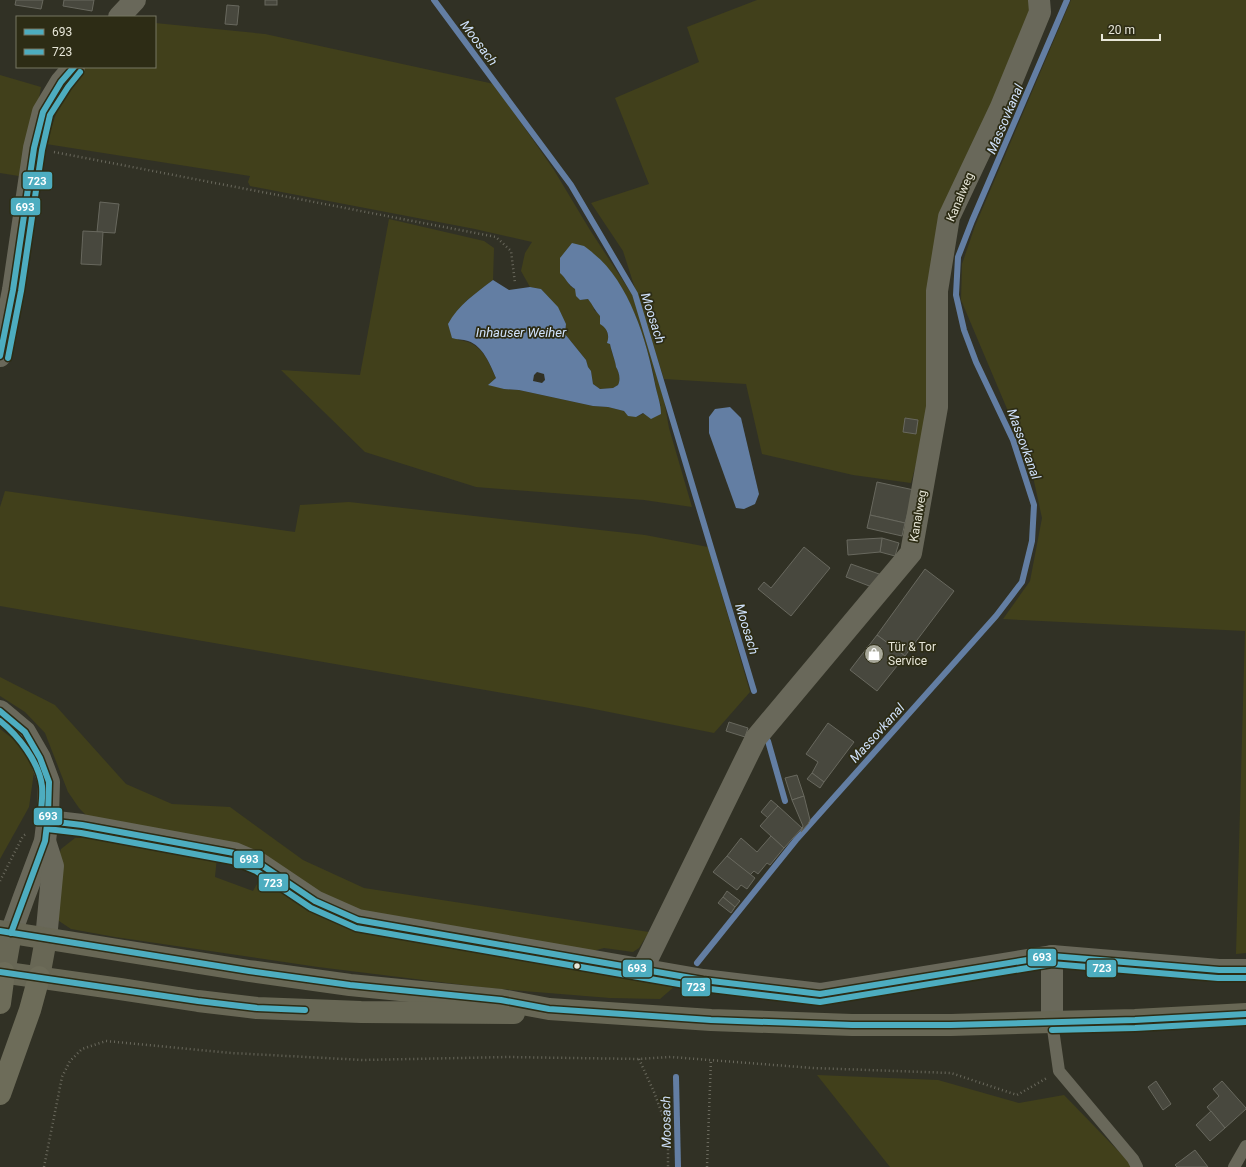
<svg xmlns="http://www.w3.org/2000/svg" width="1246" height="1167" viewBox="0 0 1246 1167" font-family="Roboto,sans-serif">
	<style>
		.green { fill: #41401b }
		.water { fill: #637ea3; fill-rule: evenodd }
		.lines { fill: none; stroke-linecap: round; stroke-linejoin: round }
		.stream { stroke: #637ea3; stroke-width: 6 }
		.building { fill: #48483e; stroke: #68685e }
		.path { stroke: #6a695d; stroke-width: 2.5; stroke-dasharray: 1 3; stroke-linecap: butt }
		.service { stroke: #69685a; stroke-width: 12 }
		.minor { stroke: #69685a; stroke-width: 22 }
		.primary { stroke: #686755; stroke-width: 22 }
		.motorway { stroke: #6d6c59; stroke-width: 22 }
		.bus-1-casing { stroke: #2d2c15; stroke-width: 9 }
		.bus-2-casing { stroke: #2d2c15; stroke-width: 9 }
		.bus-1 { stroke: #4dadc0; stroke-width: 6 }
		.bus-2 { stroke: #4dadc0; stroke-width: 6 }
		.bus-dot { fill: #e7e6d8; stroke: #2d2c15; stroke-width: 1.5 }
		.labels { text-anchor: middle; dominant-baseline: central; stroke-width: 3.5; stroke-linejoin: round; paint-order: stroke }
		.street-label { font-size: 12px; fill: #e7e6d8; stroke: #2d2c15 }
		.poi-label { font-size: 12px; fill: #e7e6d8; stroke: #2d2c15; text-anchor: start }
		.water-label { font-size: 13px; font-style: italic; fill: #d0e2fc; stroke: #2d2c15 }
		.line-badge { stroke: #2d2c15; stroke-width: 1.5 }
		.badge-label { font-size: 11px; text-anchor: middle; font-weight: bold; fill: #fff }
	</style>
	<rect width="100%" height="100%" fill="#313125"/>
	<g class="green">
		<polygon points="757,0 1036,0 948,213 928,419 911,483 853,475 762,454 746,384 664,379 623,251 591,203 649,184 615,98 699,62 687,27"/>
		<polygon points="1071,0 1246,0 1246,953 1236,954 1245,631 1003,619 1030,581 1042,518 1030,463 961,300 962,264 975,226"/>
		<path d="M 155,23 L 265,34 L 494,84 L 554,170 L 590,230 L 633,296 L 664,400 L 669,428 L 692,507 L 644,500 L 476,487 L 365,452 L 281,370 L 360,375 L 389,219 L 484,241 L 494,248 L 493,280 L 466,301 L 458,340 C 481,342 487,358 496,378 L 489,384 L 504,389 L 519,390 L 593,406 L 608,407 L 624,411 L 636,417 L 661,406 C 656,393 655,380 652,367 C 641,327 628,285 596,256 L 566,279 L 570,286 L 575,289 L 580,300 L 588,299 L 593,304 L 594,310 L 601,316 L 606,327 L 612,353 L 616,364 L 616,367 C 619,372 621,379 618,385 L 613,388 L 600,389 L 593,384 L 591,371 L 588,367 L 586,360 L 565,334 L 566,324 L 541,289 L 530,287 L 521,271 L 525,253 L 532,242 L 475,229 L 250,186 L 248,182 L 250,176 L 46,144 L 58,108 L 72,83 L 85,67 L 155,67 Z"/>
		<polygon points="0,75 41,87 25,177 0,173"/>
		<polygon points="5,491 295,532 300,505 349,502 645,535 708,547 750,692 714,733 584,707 0,606 0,507"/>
		<polygon points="0,677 55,705 126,784 172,804 230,807 303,860 364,888 649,932 639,948 633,952 604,948 593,951 367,913 320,893 86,815 79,808 68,792 45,733 25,712 0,696"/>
		<polygon points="0,729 21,745 34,772 29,807 0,859"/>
		<polygon points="94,837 217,857 215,877 253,891 261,877 323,913 675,986 660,999 610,998 488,988 318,967 115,937 71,929 59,921 54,911 57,862 61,849 75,838"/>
		<polygon points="817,1075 938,1080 1019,1103 1064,1095 1127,1160 1131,1167 890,1167"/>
	</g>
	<g class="water">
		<path d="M 572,243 C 576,244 580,245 584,246 C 587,248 591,251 594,254 C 629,282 647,341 655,384 C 657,394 661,404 661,414 L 651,419 L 643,413 L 636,417 L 628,416 L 624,411 L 608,407 L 593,406 L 519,390 L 504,389 L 488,385 L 496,378 C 490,364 483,346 468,341 C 463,339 457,340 452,338 L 448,324 C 458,305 476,293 493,280 L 509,290 L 530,287 L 541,289 L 558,307 L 566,324 L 565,334 L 586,360 L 588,367 L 591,371 L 593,384 L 600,389 L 613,388 L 618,385 C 621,379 619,372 616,367 C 616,363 611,350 610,344 L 607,343 C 610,335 607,328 600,324 L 600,316 C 595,311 593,305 588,299 L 580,300 L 576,296 L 575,289 C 568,285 566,278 560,273 L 560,258 ZM 537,372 L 544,374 L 545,380 L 542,383 L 533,381 L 534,375 Z"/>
		<polygon points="730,407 741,418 759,494 755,504 744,509 736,508 709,433 709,417 715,409"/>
	</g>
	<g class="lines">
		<g class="stream">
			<polyline points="434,0 571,185 635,294 754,691"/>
			<polyline points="768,741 785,801"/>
			<polyline points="697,963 796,840 996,616 1022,582 1032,541 1034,505 1013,440 976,362 964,330 956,295 958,257 972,221 1067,0"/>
			<polyline points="676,1077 678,1167"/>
		</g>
	</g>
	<g class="building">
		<polygon points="16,0 43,0 41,9 15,5"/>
		<polygon points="64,0 94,0 92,11 63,6"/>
		<rect x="265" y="0" width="12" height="5"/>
		<polygon points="227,5 239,6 237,25 225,24"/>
		<polygon points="100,202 119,204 115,233 97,232"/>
		<polygon points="83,231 103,232 101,265 81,264"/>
		<polygon points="905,418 918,420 916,434 903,432"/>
		<polygon points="877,482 914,490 905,523 870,515"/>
		<polygon points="870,515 905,523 902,536 867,528"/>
		<polygon points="882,538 899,543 895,556 880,552"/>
		<polygon points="882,538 880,552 848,555 847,540"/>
		<polygon points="804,547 830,568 791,616 758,589 764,582 771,588"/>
		<polygon points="851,564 882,575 877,589 846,577"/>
		<polygon points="925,569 954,591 905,656 877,635"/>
		<polygon points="877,635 905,656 877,691 850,670"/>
		<polygon points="729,722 748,728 745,737 726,731"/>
		<polygon points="828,723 854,742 824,782 812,773 818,762 806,754"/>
		<polygon points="812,773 824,782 820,788 807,779"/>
		<polygon points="797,775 804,796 792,800 785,778"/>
		<polygon points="804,796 810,820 808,824 801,832 803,826 792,800"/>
		<polygon points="771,800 778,806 768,818 761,812"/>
		<polygon points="778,806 802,828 784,848 760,826"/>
		<polygon points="771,836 784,848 770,865 767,863 758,874 754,871 750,875 727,856 741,838 757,852"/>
		<polygon points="727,856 755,878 747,889 741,885 737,890 713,872"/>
		<polygon points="727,891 740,901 735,907 723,897"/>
		<polygon points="723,897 735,907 731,913 718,903"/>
		<polygon points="1156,1081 1171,1104 1163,1110 1148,1087"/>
		<polygon points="1222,1081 1246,1108 1246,1109 1225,1128 1207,1107 1219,1096 1213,1089"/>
		<polygon points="1211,1111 1225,1128 1210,1141 1196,1125"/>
		<polygon points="1195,1150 1208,1167 1177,1167 1175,1165"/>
	</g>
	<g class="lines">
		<g class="path">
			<polyline points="54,152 496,237 511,251 515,283"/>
			<polyline points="0,881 23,836 26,834"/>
			<polyline points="639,1059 654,1092 668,1130 668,1167"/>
			<polyline points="44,1167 62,1077 70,1061 82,1049 106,1041 231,1053 363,1060 508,1057 639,1059 671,1057 813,1068 951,1073 1017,1095 1047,1078"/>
			<polyline points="707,1167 711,1059"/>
		</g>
		<g class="service">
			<polyline points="1052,1022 1059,1071 1133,1159 1137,1167"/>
			<polyline points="1234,1167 1246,1146"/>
		</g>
		<g class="minor">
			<polyline points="119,17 135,0"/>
			<polyline points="0,356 13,290 34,148 43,112 61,82 74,67"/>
			<polyline points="0,711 25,732 40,758 49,782 48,816 45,841 24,897 11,933"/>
			<polyline points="48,821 82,825 234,853 260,864 315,901 358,920 703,980 820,994 1052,956 1219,970 1246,970"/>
			<polyline points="45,841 53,866 46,939"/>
			<polyline points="1052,956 1052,1022"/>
			<polyline points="642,970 756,738 911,553 937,407 937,291 949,217 1001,107 1040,12 1039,0"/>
		</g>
		<g class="primary">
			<polyline points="0,931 249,971 350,985 501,1000 549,1009 711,1020 852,1025 951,1025 1052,1022 1135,1020 1246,1014"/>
			<polyline points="0,972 120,989 198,1001 257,1008 361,1012 514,1013"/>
			<polyline points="4,973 11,933"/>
			<polyline points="39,977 46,939"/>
		</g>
		<g class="motorway">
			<polyline points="0,1003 4,973"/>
			<polyline points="0,1094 30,1010 39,977"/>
		</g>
		<g class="bus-1-casing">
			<g id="bus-1">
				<polyline points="0,356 13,290 34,148 43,112 61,82 74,67"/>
				<polyline points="0,711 25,732 40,758 49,782 48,816 45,841 11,933"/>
				<polyline points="48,821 82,825 234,853 260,864 315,901 358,920 703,980 820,994 1052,956 1219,970 1246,970"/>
				<polyline points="0,931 249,971 350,985 501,1000 549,1009 711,1020 852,1025 951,1025 1135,1020 1246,1014"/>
				<polyline points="0,972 198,1001 257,1008 305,1010"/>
			</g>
		</g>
		<g class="bus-2-casing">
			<g id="bus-2">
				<polyline points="8,358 21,291 42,150 50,115 68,87 80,72"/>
				<path d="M 0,721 C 18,735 39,762 42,786 C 43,797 41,809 40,820"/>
				<polyline points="47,829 81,833 232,861 256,871 311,908 356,928 702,988 820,1002 1052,964 1218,978 1246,978"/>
				<polyline points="1052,1030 1135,1028 1246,1022"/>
			</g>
		</g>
		<use href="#bus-1" class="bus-1"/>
		<use href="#bus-2" class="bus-2"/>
	</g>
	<defs>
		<g id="shop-disc" transform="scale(1)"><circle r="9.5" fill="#a7a799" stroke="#2d2c15"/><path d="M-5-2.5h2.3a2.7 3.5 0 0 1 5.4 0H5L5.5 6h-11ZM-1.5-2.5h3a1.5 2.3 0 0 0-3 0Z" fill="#fff"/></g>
	</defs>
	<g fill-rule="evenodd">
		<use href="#shop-disc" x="874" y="654"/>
	</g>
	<circle class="bus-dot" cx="577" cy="966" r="3.5"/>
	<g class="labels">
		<g class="street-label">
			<text transform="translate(960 197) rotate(-67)">Kanalweg</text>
			<text transform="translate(918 516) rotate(-80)">Kanalweg</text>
		</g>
		<g class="poi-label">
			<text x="888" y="647">Tür &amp; Tor<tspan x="888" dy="14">Service</tspan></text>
		</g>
		<g class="water-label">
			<text transform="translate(479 43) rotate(53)">Moosach</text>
			<text transform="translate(1005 119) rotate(-67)">Massovkanal</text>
			<text transform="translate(653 318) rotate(72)">Moosach</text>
			<text x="521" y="332">Inhauser Weiher</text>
			<text transform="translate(1024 444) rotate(70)">Massovkanal</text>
			<text transform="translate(747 629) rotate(73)">Moosach</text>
			<text transform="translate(877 733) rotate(-48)">Massovkanal</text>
			<text transform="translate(666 1122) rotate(-91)">Moosach</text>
		</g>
	</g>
	<g class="line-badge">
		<rect x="22" y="171" width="31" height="19" rx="4" fill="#4dadc0"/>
		<rect x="10" y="197" width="31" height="19" rx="4" fill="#4dadc0"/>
		<rect x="33" y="807" width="30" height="19" rx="4" fill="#4dadc0"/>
		<rect x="233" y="850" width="31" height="19" rx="4" fill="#4dadc0"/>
		<rect x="258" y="873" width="31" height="19" rx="4" fill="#4dadc0"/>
		<rect x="1027" y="948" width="30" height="19" rx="4" fill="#4dadc0"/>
		<rect x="1086" y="959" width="31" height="19" rx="4" fill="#4dadc0"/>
		<rect x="622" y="959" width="31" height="19" rx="4" fill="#4dadc0"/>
		<rect x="681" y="977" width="30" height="20" rx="4" fill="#4dadc0"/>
	</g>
	<g class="badge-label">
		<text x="37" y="185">723</text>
		<text x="25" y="211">693</text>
		<text x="48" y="820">693</text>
		<text x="249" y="863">693</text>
		<text x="273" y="887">723</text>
		<text x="1042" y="961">693</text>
		<text x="1102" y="972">723</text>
		<text x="637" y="972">693</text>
		<text x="696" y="991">723</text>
	</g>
	<rect x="16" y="16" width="140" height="52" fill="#2d2c15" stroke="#777663"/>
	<rect x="24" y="29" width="20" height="6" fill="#4dadc0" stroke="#777663"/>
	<text x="52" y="36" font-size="12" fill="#e7e6d8">693</text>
	<rect x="24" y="49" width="20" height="6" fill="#4dadc0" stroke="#777663"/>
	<text x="52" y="56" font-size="12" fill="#e7e6d8">723</text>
	<path d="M1102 34v6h58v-6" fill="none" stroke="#e7e6d8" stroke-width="2"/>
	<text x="1108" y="34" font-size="12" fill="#e7e6d8" stroke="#2d2c15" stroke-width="3" paint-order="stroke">20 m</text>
</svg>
